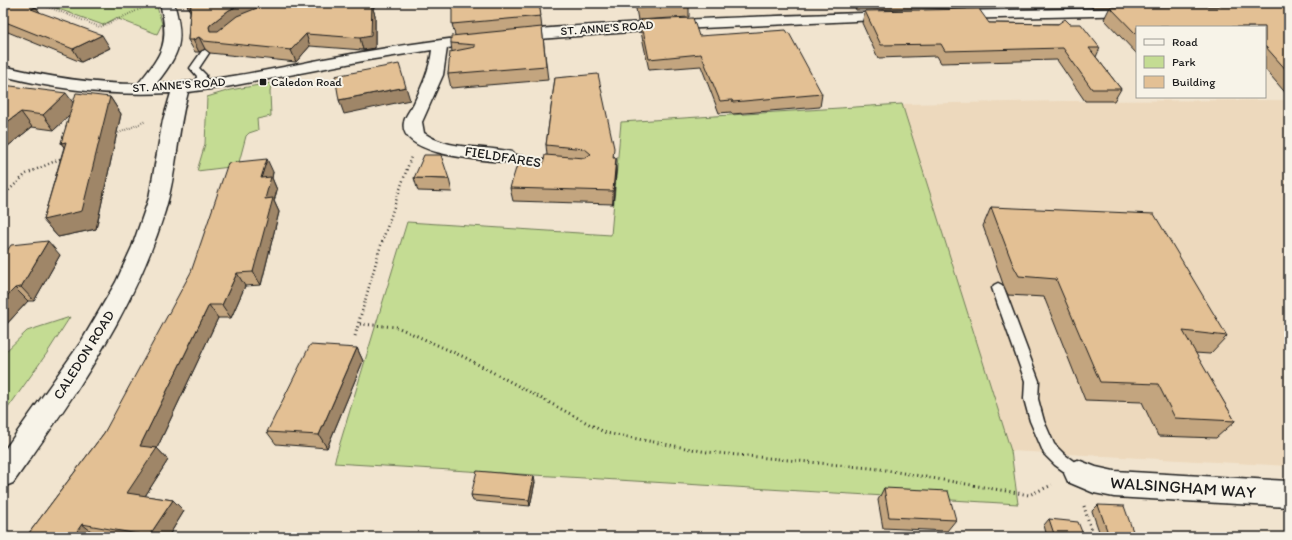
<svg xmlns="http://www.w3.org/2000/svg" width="1292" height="540" viewBox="0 0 1292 540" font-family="Itim,sans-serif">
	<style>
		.built { fill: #edd9bd }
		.green { fill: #c4dc93; stroke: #707c58 }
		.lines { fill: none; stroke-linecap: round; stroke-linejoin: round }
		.service-casing { stroke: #1c1c1c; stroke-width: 3 }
		.minor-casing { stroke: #1c1c1c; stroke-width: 3 }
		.path-far2 { stroke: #1c1c1c; stroke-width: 2; stroke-dasharray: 0.5 2; stroke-linecap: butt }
		.path-far1 { stroke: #1c1c1c; stroke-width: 2.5; stroke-dasharray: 1 3; stroke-linecap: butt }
		.path { stroke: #1c1c1c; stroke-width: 3; stroke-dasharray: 1 3.5; stroke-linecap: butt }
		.service { fill: #f7f3e8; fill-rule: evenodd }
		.minor { fill: #f7f3e8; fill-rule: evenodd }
		.wall { fill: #c3a57f; stroke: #1c1c1c }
		.shaded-wall { fill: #9f8668; stroke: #1c1c1c }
		.building { fill: #e3c094; stroke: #1c1c1c }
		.poi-dot { fill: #1c1c1c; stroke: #f7f3e8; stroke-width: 1.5 }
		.labels { text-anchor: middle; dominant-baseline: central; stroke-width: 4; stroke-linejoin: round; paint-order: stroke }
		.far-street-label { font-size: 12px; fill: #1c1c1c; stroke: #f7f3e8 }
		.far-poi-label { font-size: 12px; fill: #1c1c1c; stroke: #f7f3e8; text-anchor: start }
		.street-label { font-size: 14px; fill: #1c1c1c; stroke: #f7f3e8 }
		.near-street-label { font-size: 17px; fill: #1c1c1c; stroke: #f7f3e8 }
	</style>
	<rect width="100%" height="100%" fill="#f1e4cf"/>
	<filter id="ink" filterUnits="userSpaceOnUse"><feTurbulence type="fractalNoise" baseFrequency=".025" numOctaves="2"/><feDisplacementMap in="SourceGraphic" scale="8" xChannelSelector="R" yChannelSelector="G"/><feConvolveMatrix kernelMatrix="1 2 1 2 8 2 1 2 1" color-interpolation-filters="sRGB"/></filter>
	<g filter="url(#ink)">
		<polygon class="built" points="1289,100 1289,466 1011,451 902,104 1063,101"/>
		<g class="green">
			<polygon points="42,3 156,3 162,24 157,34 116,18 103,25"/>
			<polygon points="271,83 270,92 271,116 257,119 258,130 249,133 246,136 238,166 197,171 205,144 207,97 230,90"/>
			<polygon points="902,104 1011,451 1018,504 334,463 407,222 611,235 621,122"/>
			<polygon points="70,317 47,353 3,415 3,354 27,331"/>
		</g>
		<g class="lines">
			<g class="service-casing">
				<g id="service">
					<polygon points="205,50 209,53 199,68 206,75 205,86 200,89 195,86 197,76 190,68 202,51"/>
					<polygon points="505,153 559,163 564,166 559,169 501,158 500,156 501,154"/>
					<polygon points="998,283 1002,285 1004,288 1039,381 1038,399 1044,421 1054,444 1065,455 1083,468 1086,473 1083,478 1078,480 1073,478 1055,465 1044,454 1042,449 1030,421 1024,399 1025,381 992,288 994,285"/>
				</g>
			</g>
			<g class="minor-casing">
				<g id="minor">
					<path d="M 160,3 L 174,3 C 185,42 180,53 156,84 C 213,82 268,70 324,59 C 376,49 428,41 481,35 L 486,37 L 489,40 L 486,43 L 447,48 L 443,75 L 422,122 L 424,133 C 449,151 483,145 512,152 L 514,156 L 512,160 L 505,162 C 485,160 397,156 404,122 C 405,116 411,109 414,103 C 422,86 430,69 432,50 L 368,60 L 226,87 L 188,92 C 177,131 177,173 165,211 C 134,312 73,398 13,483 L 3,487 L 3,452 L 81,342 L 116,282 L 132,247 L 149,198 L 163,120 L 171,93 C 114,96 58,90 3,76 L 3,66 C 48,77 92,84 138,84 C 163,53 170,44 160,3 Z"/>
					<polygon points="1136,8 1141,9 1143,12 1141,15 952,19 947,18 945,15 947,12 952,11"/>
					<path d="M 894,12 L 899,13 L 901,16 L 899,19 L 656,30 L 513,41 L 508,39 L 505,36 L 508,33 L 513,31 C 640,20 767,16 894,12 Z"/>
					<polygon points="1078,460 1096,467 1114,471 1289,481 1289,507 1114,497 1094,493 1068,482 1064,473 1068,464"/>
				</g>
			</g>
			<g class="path-far2">
				<polyline points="38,3 100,27 145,7"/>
				<polyline points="114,135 146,121"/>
			</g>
			<g class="path-far1">
				<polyline points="3,196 26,174 62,158"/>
				<polyline points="361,315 380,248 411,157"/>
			</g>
			<g class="path">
				<polyline points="360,324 397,327 464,357 606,433 707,452 880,469 1029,495 1052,485"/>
				<polyline points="355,336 361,314"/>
				<polyline points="1084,506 1093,537"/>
			</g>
			<use href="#service" class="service"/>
			<use href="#minor" class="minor"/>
		</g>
		<g class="wall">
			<polygon points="3,3 36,7 40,13 110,48 81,62 3,30"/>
			<polygon points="187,3 376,3 373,9 375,15 375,48 363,50 310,46 296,62 210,53 205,49 199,52 195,52 188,40 190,11 187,5"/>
			<polygon points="539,3 548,80 451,88 448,74 452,52 451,43 455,35 452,24"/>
			<polygon points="635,3 689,3 689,17 638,20"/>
			<polygon points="853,3 968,3 967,8 856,10"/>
			<polygon points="1089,3 1289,3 1289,97 1265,69 1265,27 1137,27 1137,54 1104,19 1110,7 1127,7 1092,7"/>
			<polygon points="865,11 989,23 1070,24 1100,48 1096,57 1121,89 1114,101 1085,101 1057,60 941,63 937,56 878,58 862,23"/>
			<polygon points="641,20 699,36 822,94 820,107 732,114 731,112 719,113 701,66 649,70 641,32"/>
			<polygon points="555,78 615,158 616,171 613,204 513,201 510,188 543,165 547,155 546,145"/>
			<polygon points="3,85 73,103 110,97 121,114 96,229 58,237 43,220 64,147 61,143 70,115 54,130 32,127 3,150"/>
			<polygon points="273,172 272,178 277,190 274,201 279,212 261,285 245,286 231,318 218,318 157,448 168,460 145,496 173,500 184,511 168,537 108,537 96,535 26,537 104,433"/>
			<polygon points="414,178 449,179 452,192 418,191"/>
			<polygon points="991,207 1227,336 1210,354 1195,353 1235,421 1216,438 1158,436 1142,402 1085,400 1044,297 1008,295 1003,284 983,226"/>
			<polygon points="60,255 34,301 28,301 3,328 3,257"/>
			<polygon points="357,348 363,361 327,448 276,444 267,432"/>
			<polygon points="535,482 530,506 473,501 471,495"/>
			<polygon points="884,488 956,520 947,531 883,528 878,500"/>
			<polygon points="1098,505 1135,537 1101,537 1092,511"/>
			<polygon points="1049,519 1084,537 1047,537 1044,525"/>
		</g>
		<g class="shaded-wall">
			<polygon points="245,3 268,3 215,39 216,43 210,31 209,27 210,25 229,10"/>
			<polygon points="367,3 376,3 373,9 375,15 375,48 363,50 360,38 370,16"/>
			<polygon points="191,4 193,17 187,5"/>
			<polygon points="36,7 45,19 31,9"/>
			<polygon points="306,34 310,46 296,62 291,50"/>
			<polygon points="102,35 110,48 81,62 73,49"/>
			<polygon points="199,37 205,49 199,52 193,40"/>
			<polygon points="406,87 410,100 344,114 339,100"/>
			<polygon points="66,93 77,108 54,130 43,115"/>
			<polygon points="110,97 121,114 96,229 58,237 43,220"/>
			<polygon points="21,112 32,127 3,150 3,125"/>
			<polygon points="66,142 74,160 61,143"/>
			<polygon points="616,158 616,171 613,204 613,191"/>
			<polygon points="267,159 273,172 272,178 277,190 274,201 279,212 261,285 253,272 265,199 261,178"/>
			<polygon points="48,241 60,255 34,301 21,287"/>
			<polygon points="237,273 245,286 231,318 222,305"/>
			<polygon points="15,288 28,301 3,328 3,300"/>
			<polygon points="209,305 218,318 157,448 168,460 140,504 127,493 140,446"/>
			<polygon points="357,348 363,361 327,448 319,435"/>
			<polygon points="534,476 535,482 530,506 529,500"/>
			<polygon points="173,500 184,511 168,537 151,537 149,536"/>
			<polygon points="82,524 96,535 95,537 73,537"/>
		</g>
		<g class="building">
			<polygon points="3,3 26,3 36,7 31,9 102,35 73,49 3,21"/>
			<polygon points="187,3 245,3 229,10 210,25 209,27 210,31 218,31 237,16 262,6 264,3 367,3 367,4 372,3 371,36 360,38 306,34 291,50 204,41 199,37 193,40 188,40 191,4 187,5"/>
			<polygon points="452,3 539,3 541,16 452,24"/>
			<polygon points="637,3 689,3 689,5 638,8"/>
			<polygon points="1289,6 1289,73 1265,46 1265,27 1137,27 1137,35 1110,7"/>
			<polygon points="979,9 989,23 1058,24 1065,19 1070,24 1081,24 1100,48 1089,48 1121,89 1092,89 1063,48 945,51 941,44 881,45 865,11"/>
			<polygon points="693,18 699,36 786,30 788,33 789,33 822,94 733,102 732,100 720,101 701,54 649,59 641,20"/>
			<polygon points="542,27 546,66 448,74 450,52 475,47 475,45 451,43 451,36"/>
			<polygon points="399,64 406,87 339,100 335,76"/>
			<polygon points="598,74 614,148 613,158 616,158 613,191 510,188 517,165 543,165 545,155 585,158 591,154 585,149 546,145 555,78"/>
			<polygon points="3,85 66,93 43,115 21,112 3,125"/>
			<polygon points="76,93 110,97 82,211 43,220 66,142 61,143"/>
			<polygon points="424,155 441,155 449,179 414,178"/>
			<polygon points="267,159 261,178 271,177 265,199 273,198 253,272 237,273 222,305 209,305 140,446 157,448 127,493 173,500 149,536 82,524 73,537 26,537 104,433 191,272 228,163"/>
			<polygon points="991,207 1154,214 1227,336 1183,331 1235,421 1175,418 1158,384 1100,382 1056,279 1019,276 1013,265"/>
			<polygon points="48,241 21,287 15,288 3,300 3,257 11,245"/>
			<polygon points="310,345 357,348 319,435 267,432"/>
			<polygon points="477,471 534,476 529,500 471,495"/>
			<polygon points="884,488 948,491 956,520 889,517"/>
			<polygon points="1098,505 1124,506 1135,537 1109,536"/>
			<polygon points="1049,519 1078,522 1084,537 1055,537"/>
		</g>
	</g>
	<rect class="poi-dot" x="259" y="78" width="8" height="8" rx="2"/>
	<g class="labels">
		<g class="far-street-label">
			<text transform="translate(607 28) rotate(-4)">ST. ANNE'S ROAD</text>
			<text transform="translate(179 85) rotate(-4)">ST. ANNE'S ROAD</text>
		</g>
		<g class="far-poi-label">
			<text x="271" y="82">Caledon Road</text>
		</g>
		<g class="street-label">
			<text transform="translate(503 157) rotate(9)">FIELDFARES</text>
			<text transform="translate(84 355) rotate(-58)">CALEDON ROAD</text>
		</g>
		<g class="near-street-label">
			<text transform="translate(1183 487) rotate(4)">WALSINGHAM WAY</text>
		</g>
	</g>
	<rect width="1292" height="540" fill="none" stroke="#f7f3e8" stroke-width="16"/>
	<rect x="8" y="8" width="1276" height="524" fill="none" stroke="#1c1c1c" stroke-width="1.5" filter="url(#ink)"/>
	<rect x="1136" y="26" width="130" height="72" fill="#f7f3e8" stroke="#9f9d96"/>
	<rect x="1144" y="39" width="20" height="6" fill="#f7f3e8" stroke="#9f9d96"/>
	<text x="1172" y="46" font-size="12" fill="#1c1c1c">Road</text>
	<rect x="1144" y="56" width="20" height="12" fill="#c4dc93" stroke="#9f9d96"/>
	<text x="1172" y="66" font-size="12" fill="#1c1c1c">Park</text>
	<rect x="1144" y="76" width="20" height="12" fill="#e3c094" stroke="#9f9d96"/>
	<text x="1172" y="86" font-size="12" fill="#1c1c1c">Building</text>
</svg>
